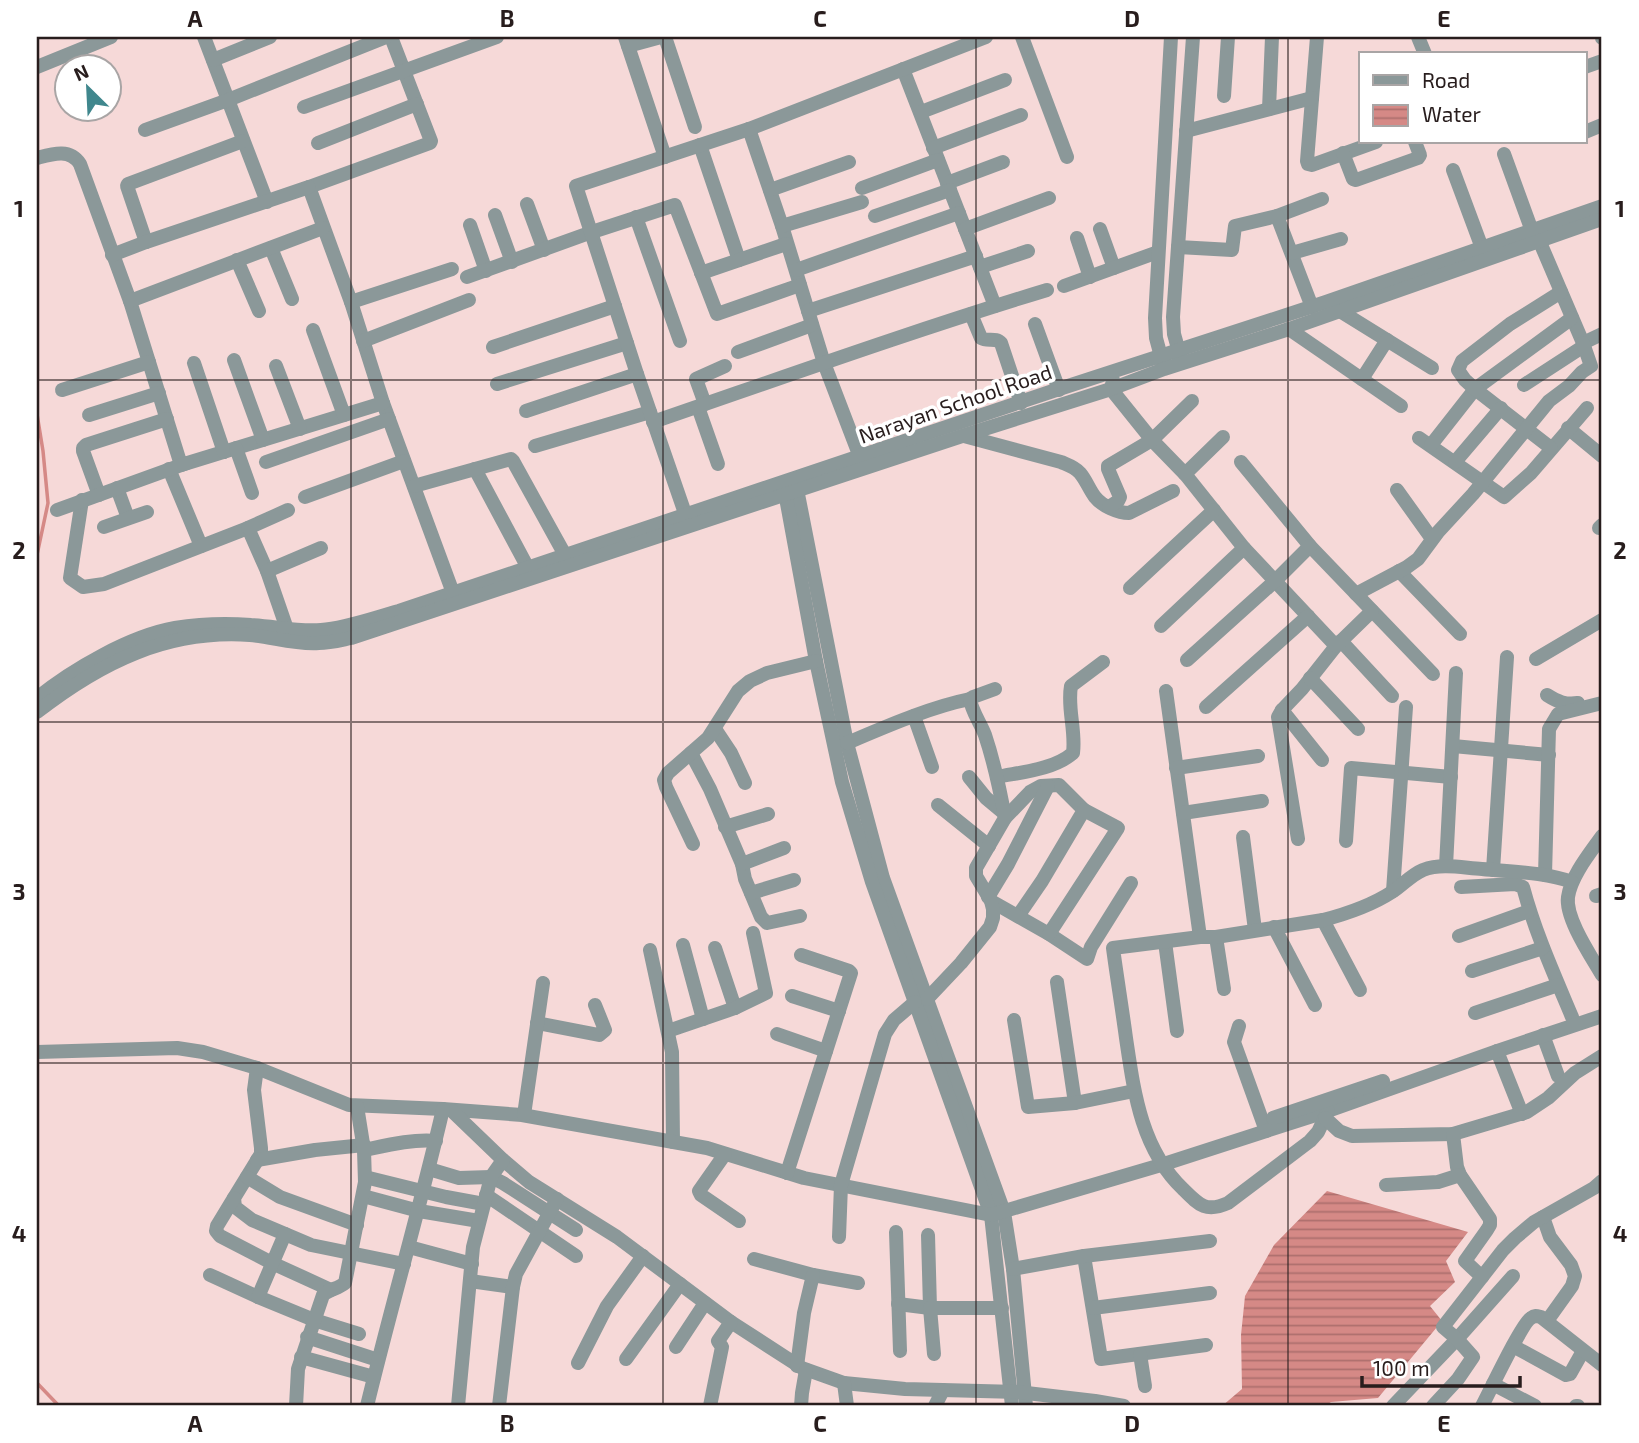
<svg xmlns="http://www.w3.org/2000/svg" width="1639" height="1443" viewBox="0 0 1639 1443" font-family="'Exo 2',sans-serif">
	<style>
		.water { fill: url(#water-rules) }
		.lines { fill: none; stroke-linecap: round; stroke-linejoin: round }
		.stream { stroke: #d58986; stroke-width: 3.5 }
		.minor { stroke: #8b9899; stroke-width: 14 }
		.grid { fill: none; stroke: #281d1d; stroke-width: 2; stroke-opacity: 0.55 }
		.labels { text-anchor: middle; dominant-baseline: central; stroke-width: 7; stroke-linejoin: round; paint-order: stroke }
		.street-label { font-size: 21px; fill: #281d1d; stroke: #fff }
		.neatline { fill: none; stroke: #281d1d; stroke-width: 2.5 }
		.grid-label { font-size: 23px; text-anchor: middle; font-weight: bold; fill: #281d1d }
	</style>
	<defs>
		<pattern id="water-rules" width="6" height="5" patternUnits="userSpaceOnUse" patternTransform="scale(1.75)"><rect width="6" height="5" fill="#d58986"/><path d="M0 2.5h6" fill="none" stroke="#ad6f6d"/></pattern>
	</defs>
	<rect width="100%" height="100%" fill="#f6d9d8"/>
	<polygon class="water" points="1327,1191 1468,1232 1446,1261 1455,1282 1430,1306 1442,1321 1378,1398 1331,1402 1325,1406 1222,1406 1242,1389 1241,1335 1245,1296 1274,1245"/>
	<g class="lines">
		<g class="stream">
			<polyline points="37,414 43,451 48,503 37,555"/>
			<polyline points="37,1383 59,1406"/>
		</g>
		<g class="minor">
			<polyline points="204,37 267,202"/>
			<polyline points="391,37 431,141 430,143 309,187 351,302 383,403 456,601"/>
			<polyline points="625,37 665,157"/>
			<polyline points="665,37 695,127"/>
			<polyline points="1022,37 1067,157"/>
			<polyline points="1317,37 1307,161 1308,164 1312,165 1376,142"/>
			<polyline points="1418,37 1425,54"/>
			<polyline points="1602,37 1602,38"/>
			<polyline points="628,46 661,37"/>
			<polyline points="213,60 270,37"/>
			<polyline points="37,67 111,37"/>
			<polyline points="1585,67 1602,61"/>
			<polyline points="903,69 995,306"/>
			<polyline points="1224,96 1228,37"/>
			<polyline points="304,107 497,37"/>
			<polyline points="1269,109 1272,37"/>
			<polyline points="921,112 1005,80"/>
			<polyline points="749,129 782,226 824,363 860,457"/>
			<polyline points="145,130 228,100 386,37"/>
			<polyline points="1186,131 1312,98"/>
			<polyline points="1585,132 1602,125"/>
			<polyline points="318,143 417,104"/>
			<polyline points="700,145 739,260"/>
			<polyline points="933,148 1021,115"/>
			<polyline points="1343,153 1353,179 1356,180 1418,158 1420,155 1415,142"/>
			<polyline points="1504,154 1532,231"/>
			<path d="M 37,158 C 52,154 70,148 80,164 L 130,301 L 181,465 L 383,403"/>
			<polyline points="1453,170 1482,248"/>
			<polyline points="947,183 1003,162"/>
			<polyline points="862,188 938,160"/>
			<polyline points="770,190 849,162"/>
			<polyline points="527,204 544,250"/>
			<polyline points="495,215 512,262"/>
			<polyline points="875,216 950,190"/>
			<polyline points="1277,216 1322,199"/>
			<polyline points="636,217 680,341"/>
			<polyline points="470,225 486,271"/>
			<polyline points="782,226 862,202"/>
			<polyline points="965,229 1049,198"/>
			<polyline points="1100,229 1114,268"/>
			<polyline points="1077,238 1090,277"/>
			<polyline points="1539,240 1583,343 1602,334"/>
			<polyline points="146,242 127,186 128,184 243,141"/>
			<polyline points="1178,247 1232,250 1235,226 1277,216 1312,307"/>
			<polyline points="271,248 292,299"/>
			<polyline points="1292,253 1341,239"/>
			<polyline points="112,255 146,242 309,187"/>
			<polyline points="237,260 259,311"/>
			<polyline points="980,267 1028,251"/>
			<polyline points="796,270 959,213"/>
			<polyline points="701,273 786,244"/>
			<polyline points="467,277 592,232 675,205 717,314 800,285"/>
			<polyline points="1064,286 1158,252"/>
			<polyline points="130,301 323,228"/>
			<polyline points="351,302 452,269"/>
			<polyline points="808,311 976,256"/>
			<polyline points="1340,311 1432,368"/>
			<path d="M 971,314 L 981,338 C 987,342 996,337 1001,343 L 1021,403"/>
			<polyline points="1035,324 1059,390"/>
			<polyline points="1289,329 1401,406"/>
			<polyline points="313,330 344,415"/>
			<polyline points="363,341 469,300"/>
			<polyline points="493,347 615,306"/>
			<polyline points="738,352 812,325"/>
			<polyline points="1181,359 1174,334 1173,317 1193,37"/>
			<polyline points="234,360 263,440"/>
			<polyline points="194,363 224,452"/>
			<polyline points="1163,364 1156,338 1155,318 1171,37"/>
			<polyline points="276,366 300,429"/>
			<polyline points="1362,379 1387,340"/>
			<polyline points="1113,380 1111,389 1152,440 1185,474 1244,548 1336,646 1302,689 1282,710 1278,717 1298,839"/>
			<polyline points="497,384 627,343"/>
			<polyline points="1524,385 1584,346"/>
			<polyline points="62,390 149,362"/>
			<polyline points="705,404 696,379 725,366"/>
			<polyline points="698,407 718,464"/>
			<polyline points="526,411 637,374"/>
			<polyline points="89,415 159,393"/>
			<path d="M 653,422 C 784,377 915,330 1047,290"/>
			<polyline points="1568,428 1602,456"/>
			<path d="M 964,436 L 1061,462 C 1068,465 1075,467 1080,473 C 1086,480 1089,489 1095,497 C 1102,506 1118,513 1129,513 L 1173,491"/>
			<polyline points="1419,438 1504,497 1531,473 1587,408"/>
			<polyline points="1431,445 1475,389 1572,318"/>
			<polyline points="535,446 650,412"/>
			<polyline points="236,448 252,493"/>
			<polyline points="1551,448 1475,389 1465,380 1458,370 1462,361 1510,324 1561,292"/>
			<polyline points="266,462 389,419"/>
			<polyline points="1241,462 1310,546 1433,674"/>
			<polyline points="1455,462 1501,408"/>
			<polyline points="169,469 201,546"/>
			<polyline points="475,469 528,568"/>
			<polyline points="1185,474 1223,437"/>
			<polyline points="796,484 847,743 883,878 1004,1212 1013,1269 1026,1406"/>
			<polyline points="414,486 511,459 513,461 565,555"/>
			<polyline points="784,487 816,661 842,782 872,882 991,1215 1012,1406"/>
			<polyline points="117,488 128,518"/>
			<polyline points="1397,490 1432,539"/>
			<polyline points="99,495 83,451 83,448 86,445 167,419"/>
			<polyline points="305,497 404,461"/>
			<polyline points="82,500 70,578 83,587 104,584 248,528 267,571 287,629"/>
			<polyline points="1109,507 1118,501 1120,497 1108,469 1108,466 1152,440 1192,401"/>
			<polyline points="57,510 187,463"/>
			<polyline points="688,522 637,374 576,186 749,129 986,37"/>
			<polyline points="104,527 147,512"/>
			<polyline points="248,528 288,510"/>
			<polyline points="1599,528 1602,525"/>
			<polyline points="267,571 321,548"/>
			<polyline points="1399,571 1460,634"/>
			<polyline points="1130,588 1214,510"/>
			<polyline points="1356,594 1407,567 1418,559 1438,532 1473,494 1549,401 1569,386 1582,372 1591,366 1583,343"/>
			<polyline points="1161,626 1244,548"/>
			<polyline points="1341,641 1392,696"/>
			<polyline points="1336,646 1372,611"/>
			<polyline points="1536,659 1602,620"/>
			<polyline points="1187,660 1275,581 1310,546"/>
			<polyline points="1310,678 1358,729"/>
			<polyline points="1166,691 1200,937"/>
			<path d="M 1547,695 C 1558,702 1566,705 1578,703"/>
			<path d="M 37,698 C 73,669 130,636 175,628 C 199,624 227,623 251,625 C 274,626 297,632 321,630 C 347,628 373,618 399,611 L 1062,388 L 1326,302 L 1602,206"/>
			<polyline points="1206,707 1308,616"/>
			<polyline points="1282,710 1322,760"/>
			<path d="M 37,712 C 100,663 167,629 250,635 C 273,637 296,645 319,643 C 330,643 341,640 351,638 L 962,436 L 1111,389 L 1164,369 L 1289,329 L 1602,219"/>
			<polyline points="914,716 932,767"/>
			<polyline points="715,729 731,753 745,783"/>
			<path d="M 847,743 C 885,727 930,707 970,699"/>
			<polyline points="1453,746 1549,755"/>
			<polyline points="691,753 710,789 742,864 745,879 761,917 767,923 800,916"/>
			<polyline points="1176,768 1258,756"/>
			<polyline points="969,777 986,798 1004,813"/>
			<path d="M 997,777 C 1021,772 1053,770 1073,753 C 1076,730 1067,708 1071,686 L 1103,662"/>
			<polyline points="938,805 989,846"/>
			<polyline points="1183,813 1262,801"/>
			<polyline points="1005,818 1030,792 1041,786 1059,785 1084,810 1042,881 1018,916"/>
			<polyline points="725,827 768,814"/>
			<path d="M 1602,836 C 1590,853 1571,876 1568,897 C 1565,918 1591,956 1602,975"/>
			<polyline points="1243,837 1255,930"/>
			<polyline points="1346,841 1351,768 1451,777"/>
			<polyline points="693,844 666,787 664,780 668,773 708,738 738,691 750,681 767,673 816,661"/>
			<polyline points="742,864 784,848"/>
			<polyline points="1446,866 1456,673"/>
			<polyline points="1493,870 1507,657"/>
			<polyline points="1545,875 1549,729 1558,714 1602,703"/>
			<path d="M 1461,887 L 1515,884 L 1523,887 C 1535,932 1554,974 1572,1017"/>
			<polyline points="1393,891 1406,707"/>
			<polyline points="751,893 794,880"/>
			<polyline points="1596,896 1602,894"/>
			<polyline points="988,897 1008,864 1048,786"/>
			<polyline points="991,901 1049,934 1087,959 1091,947 1131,883"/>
			<polyline points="1323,920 1360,990"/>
			<polyline points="1274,927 1315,1005"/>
			<polyline points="1049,934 1118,828 1084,810"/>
			<polyline points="1459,936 1529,911"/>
			<polyline points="1216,937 1224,989"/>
			<polyline points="1165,942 1177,1031"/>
			<polyline points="683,945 703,1019"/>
			<polyline points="715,948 735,1008"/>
			<polyline points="650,950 672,1052 673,1142"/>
			<polyline points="1472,971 1543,948"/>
			<polyline points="1057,982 1075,1103"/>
			<polyline points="792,996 839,1011"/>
			<path d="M 927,999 L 961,963 L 990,927 L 993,918 L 993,909 L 991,901 L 976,876 L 976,868 L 1005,818 C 1000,790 994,762 985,735 C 981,724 971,710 970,699 L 973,697 L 995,689"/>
			<polyline points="1475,1013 1558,985"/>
			<polyline points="1014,1020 1028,1107 1075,1103 1134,1091"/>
			<polyline points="537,1023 599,1035 605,1030 595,1005"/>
			<polyline points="1239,1026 1234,1042 1266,1131"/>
			<polyline points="668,1031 735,1008 766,993 753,933"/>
			<polyline points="777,1034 826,1051"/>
			<polyline points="1543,1035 1558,1076"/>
			<polyline points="1497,1051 1522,1114"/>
			<polyline points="37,1052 177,1048 203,1052 257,1068 349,1105 443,1109 522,1115 707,1148 804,1178 991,1215 1161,1165 1328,1111 1497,1051 1602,1016"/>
			<polyline points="257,1068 254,1090 261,1148 261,1154 234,1198 235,1207 252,1220 311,1245 404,1264"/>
			<polyline points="451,1110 503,1160 529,1182 617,1237 731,1322 802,1368 844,1383 905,1389 1018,1392 1095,1401 1124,1406"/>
			<path d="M 1328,1111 L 1318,1132 L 1310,1141 L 1228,1203 C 1206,1213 1199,1205 1183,1189 C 1141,1149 1134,1092 1126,1038 C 1122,1008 1117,978 1113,948 L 1200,937 L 1216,937 L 1323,920 C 1346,914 1372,905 1392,892 C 1403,885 1411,875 1423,870 C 1442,863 1463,868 1482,869 C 1512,872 1544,872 1572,882"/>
			<polyline points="524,1115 543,983"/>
			<polyline points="1273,1118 1383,1081"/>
			<polyline points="1325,1118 1339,1131 1352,1136 1453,1134 1527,1112 1548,1098 1575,1073 1602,1056"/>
			<polyline points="1453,1134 1457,1167 1460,1175 1490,1219 1490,1225 1487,1230 1465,1261 1482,1277"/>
			<path d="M 364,1150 C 388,1145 412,1139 436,1141"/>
			<polyline points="725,1154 699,1191 701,1195 739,1221"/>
			<polyline points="257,1160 315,1150 364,1145"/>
			<polyline points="429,1169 459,1178 491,1177 503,1183 576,1230"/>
			<polyline points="787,1173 851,973 849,971 801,955"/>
			<polyline points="247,1177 280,1197 357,1225"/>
			<polyline points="365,1177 446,1197 484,1204"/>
			<polyline points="1386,1185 1438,1182 1460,1175"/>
			<polyline points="486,1195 576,1256"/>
			<polyline points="363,1196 419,1211 479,1221"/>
			<polyline points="234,1198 217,1226 216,1231 220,1236 272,1263 331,1290"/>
			<polyline points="1543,1217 1550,1237 1571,1265 1575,1276 1572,1286 1547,1321"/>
			<polyline points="896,1232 900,1351"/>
			<polyline points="839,1237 841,1185 885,1034 894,1020 915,1002"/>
			<polyline points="409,1247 472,1264"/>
			<polyline points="1084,1256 1101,1359 1206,1345"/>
			<polyline points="754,1259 813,1275 858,1283"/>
			<polyline points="1013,1269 1084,1256 1210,1241"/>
			<polyline points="210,1275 258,1297 314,1320 359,1334"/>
			<polyline points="470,1281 513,1287"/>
			<polyline points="258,1297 285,1234"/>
			<polyline points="898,1304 930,1308 928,1235"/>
			<polyline points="1093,1308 1210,1293"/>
			<polyline points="307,1337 378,1360"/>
			<polyline points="1513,1346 1566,1375 1570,1374 1583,1351"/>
			<polyline points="676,1347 705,1303"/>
			<polyline points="934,1354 930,1308 1002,1308"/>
			<polyline points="1140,1354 1145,1386"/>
			<polyline points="301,1357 374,1377"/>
			<polyline points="626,1359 680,1284"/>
			<polyline points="578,1363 607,1306 643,1256"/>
			<polyline points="797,1366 804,1313 813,1275"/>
			<polyline points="844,1383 847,1406"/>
			<polyline points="1493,1384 1535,1406"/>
			<path d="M 296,1406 L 298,1369 L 323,1295 C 329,1289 338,1289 345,1283 L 365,1182 L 364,1150 L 357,1106"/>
			<path d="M 367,1406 C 391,1307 420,1208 443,1109"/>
			<polyline points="458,1406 473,1247 491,1177 503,1160"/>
			<polyline points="499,1406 513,1287 516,1274 557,1199"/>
			<polyline points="710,1406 722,1347 718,1341 731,1322"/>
			<polyline points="801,1406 802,1393 806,1370"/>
			<polyline points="935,1406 943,1390"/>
			<polyline points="1393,1406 1457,1339 1513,1276"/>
			<polyline points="1433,1406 1458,1379 1473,1357 1457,1339 1443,1327 1503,1250 1515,1238 1534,1222 1594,1188 1602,1181"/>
			<path d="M 1482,1406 C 1489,1393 1522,1323 1531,1318 C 1535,1315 1537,1316 1541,1317 L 1602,1365"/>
			<polyline points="1576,1406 1578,1406"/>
		</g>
	</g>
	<path class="grid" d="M 351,37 L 351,1406M 663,37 L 663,1406M 976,37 L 976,1406M 1288,37 L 1288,1406M 37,380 L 1602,380M 37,722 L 1602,722M 37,1063 L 1602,1063"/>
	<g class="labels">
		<g class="street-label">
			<text transform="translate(955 403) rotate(-19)">Narayan School Road</text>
		</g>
	</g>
	<rect width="1639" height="1443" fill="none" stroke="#ffffff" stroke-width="77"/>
	<rect x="1359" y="52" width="228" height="91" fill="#ffffff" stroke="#a9a5a5" stroke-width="2"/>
	<rect x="1373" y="75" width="35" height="10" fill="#8b9899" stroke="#a9a5a5" stroke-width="2"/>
	<text x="1422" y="88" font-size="21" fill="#281d1d">Road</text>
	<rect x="1373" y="105" width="35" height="21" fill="url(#water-rules)" stroke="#a9a5a5" stroke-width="2"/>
	<text x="1422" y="122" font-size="21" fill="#281d1d">Water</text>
	<g transform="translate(88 88) rotate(336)"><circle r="33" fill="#ffffff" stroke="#a9a5a5" stroke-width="2"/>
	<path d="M0-5L12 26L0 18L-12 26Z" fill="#40878d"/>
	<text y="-10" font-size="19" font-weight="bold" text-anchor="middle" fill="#281d1d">N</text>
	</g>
	<path d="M1362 1376v10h158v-10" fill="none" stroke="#281d1d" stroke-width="3.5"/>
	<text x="1373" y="1376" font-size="21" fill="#281d1d" stroke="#ffffff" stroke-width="5" paint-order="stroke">100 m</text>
	<rect x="38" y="38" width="1562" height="1366" class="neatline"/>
	<g class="grid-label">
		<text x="195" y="27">A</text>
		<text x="507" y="27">B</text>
		<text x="820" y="27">C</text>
		<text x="1132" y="27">D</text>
		<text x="1444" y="27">E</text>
		<text x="19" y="217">1</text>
		<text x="1620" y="217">1</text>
		<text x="19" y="559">2</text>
		<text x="1620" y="559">2</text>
		<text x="19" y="900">3</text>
		<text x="1620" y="900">3</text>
		<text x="19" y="1242">4</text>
		<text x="1620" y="1242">4</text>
		<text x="195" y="1432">A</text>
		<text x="507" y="1432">B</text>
		<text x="820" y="1432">C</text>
		<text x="1132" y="1432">D</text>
		<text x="1444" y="1432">E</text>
	</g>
</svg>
